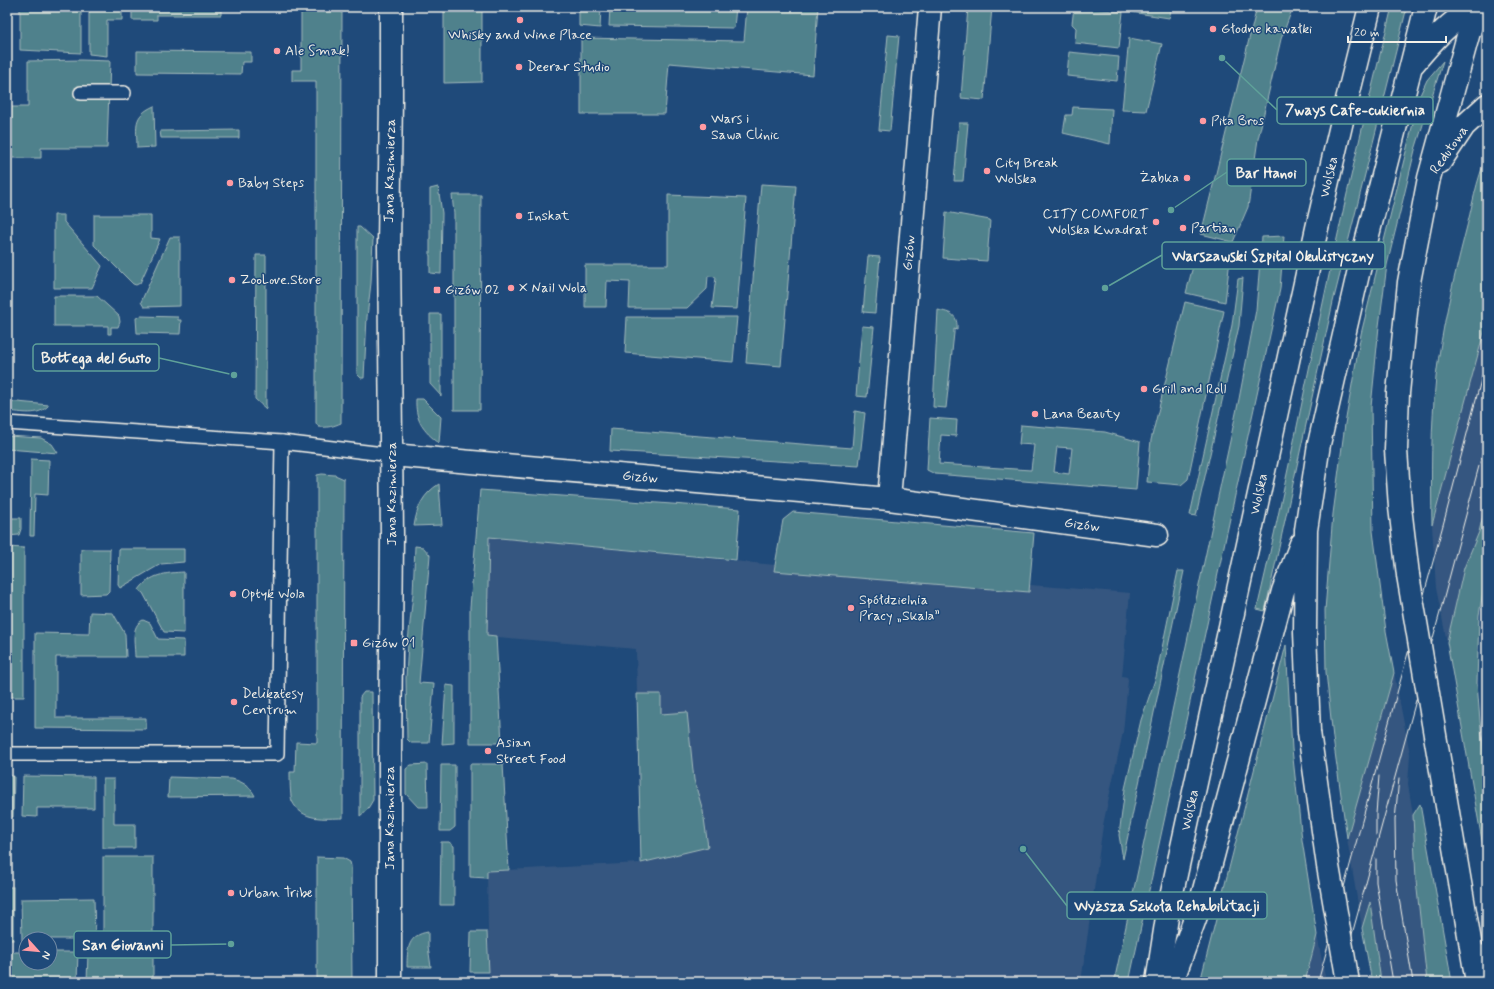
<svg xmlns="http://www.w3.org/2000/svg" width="1494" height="989" viewBox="0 0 1494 989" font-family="Mynerve,sans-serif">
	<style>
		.built { fill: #365780 }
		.green { fill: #50818c; stroke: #a2b9ba; fill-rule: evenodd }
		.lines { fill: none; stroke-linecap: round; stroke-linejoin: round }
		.lane-casing { stroke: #f4f1e8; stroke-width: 16 }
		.street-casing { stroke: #f4f1e8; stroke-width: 25 }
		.secondary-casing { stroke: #f4f1e8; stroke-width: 25 }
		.lane { stroke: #1f4a7a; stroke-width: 13 }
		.street { stroke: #1f4a7a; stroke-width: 22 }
		.secondary { stroke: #1f4a7a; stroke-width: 22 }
		.tram { stroke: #f4f1e8; stroke-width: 1 }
		.secondary-bridge-casing { stroke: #f4f1e8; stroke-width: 25; stroke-linecap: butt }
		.secondary-bridge { stroke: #1f4a7a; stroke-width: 22 }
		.poi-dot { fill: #ff9aa2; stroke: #1f4a7a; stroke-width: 1.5 }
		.labels { text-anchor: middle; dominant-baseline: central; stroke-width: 3; stroke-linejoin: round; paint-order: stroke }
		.poi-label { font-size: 14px; fill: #f4f1e8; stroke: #1f4a7a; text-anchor: start }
		.street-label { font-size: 14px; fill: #f4f1e8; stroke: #1f4a7a }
		.leader { fill: none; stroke: #5fa199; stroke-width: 1.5 }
		.callout-dot { fill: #5fa199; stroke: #1f4a7a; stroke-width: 1.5 }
		.callout { fill: #1f4a7a; stroke: #5fa199; stroke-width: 1.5 }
		.callout-label { font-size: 15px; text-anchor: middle; font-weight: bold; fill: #f4f1e8 }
	</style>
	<rect width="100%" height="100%" fill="#1f4a7a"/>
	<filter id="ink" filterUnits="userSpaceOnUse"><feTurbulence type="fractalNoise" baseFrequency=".025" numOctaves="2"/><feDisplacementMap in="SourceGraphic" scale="8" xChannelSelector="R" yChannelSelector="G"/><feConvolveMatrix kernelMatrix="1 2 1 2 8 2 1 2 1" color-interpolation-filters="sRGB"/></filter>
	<g filter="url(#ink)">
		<g class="built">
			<polygon points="1487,321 1487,499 1479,532 1464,568 1447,642 1436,588 1432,525"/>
			<polygon points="489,537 775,565 1130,593 1122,676 1127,677 1128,680 1123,732 1103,825 1081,982 489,982 487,871 641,863 636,649 487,636"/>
			<polygon points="1394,673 1410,754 1408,784 1413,815 1416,880 1427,982 1381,982 1370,905 1362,928 1347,838"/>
			<polygon points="1317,935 1326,982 1305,982"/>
		</g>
		<g class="green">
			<polygon points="20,7 81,7 81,53 20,50"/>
			<polygon points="89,7 122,7 122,20 107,20 107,56 89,54"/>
			<polygon points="132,7 221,7 221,15 157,15 157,20 132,20"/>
			<path d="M 301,7 L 342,7 L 341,423 C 334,426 328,428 319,427 L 316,423 L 316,81 L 292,81 L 292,70 L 301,70 Z"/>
			<polygon points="444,7 482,7 482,82 444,83"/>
			<polygon points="579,7 601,7 600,28 579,26"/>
			<polygon points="610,7 736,7 734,28 609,26"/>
			<polygon points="747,7 818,7 813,75 669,63 665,114 581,114 581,38 744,41"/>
			<polygon points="968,7 992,7 984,100 961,98"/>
			<polygon points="1074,7 1123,12 1119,48 1075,43 1076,28 1072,24"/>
			<polygon points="1132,7 1172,7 1169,18 1131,12"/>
			<polygon points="1257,7 1293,7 1281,39 1258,139 1248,207 1233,242 1201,234"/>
			<path d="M 1392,7 L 1407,7 L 1333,302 L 1265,611 L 1257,609 C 1281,508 1301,405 1323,303 C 1344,204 1367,105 1392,7 Z"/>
			<polygon points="888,35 899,36 890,131 879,130"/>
			<polygon points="1129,38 1162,44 1146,111 1122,110"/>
			<polygon points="137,51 251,52 251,62 242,62 241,74 137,73"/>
			<polygon points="1069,52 1119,57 1117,81 1067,76"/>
			<polygon points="81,60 110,61 107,148 41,148 41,158 7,158 7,107 28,107 28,61"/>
			<polygon points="1443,61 1415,150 1400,212 1387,265 1379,326 1371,407 1373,531 1386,631 1394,673 1347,838 1333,738 1326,672 1325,610 1333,514 1345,424 1361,334 1420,95 1427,80"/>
			<path d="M 154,106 L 155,147 L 137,148 C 137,126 132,116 154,106 Z"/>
			<polygon points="1073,107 1112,109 1110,144 1063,133 1066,115 1072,115"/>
			<polygon points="959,123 968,123 963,181 954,181"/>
			<polygon points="239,130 239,138 161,138 160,131"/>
			<path d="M 1487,156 L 1487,321 L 1432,525 C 1431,475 1431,426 1436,377 C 1442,328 1453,281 1465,234 C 1472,208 1476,180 1487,156 Z"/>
			<polygon points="761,184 796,186 781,366 746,363"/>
			<polygon points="438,187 442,213 441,274 430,273 430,189"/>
			<polygon points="452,195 481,195 480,410 454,410 454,214"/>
			<polygon points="668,195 746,198 737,309 712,308 716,277 708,276 707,289 687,308 629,308 630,282 607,281 606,307 585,307 585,265 668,265"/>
			<polygon points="946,212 990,220 987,261 943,258"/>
			<polygon points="54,215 64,215 64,222 102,266 92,288 54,288"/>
			<polygon points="94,215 151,215 151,238 160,239 140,283 136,285 133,284 94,245"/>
			<polygon points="357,227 360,227 373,239 371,283 367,317 364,378 361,378 357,374"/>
			<polygon points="1284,236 1280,289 1129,982 1114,982 1239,399 1256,310 1262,237"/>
			<polygon points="170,237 180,237 180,306 144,307 141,302"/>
			<polygon points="1199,243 1231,251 1225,302 1186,293"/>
			<polygon points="256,255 266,255 266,409 255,399"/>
			<polygon points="868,256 880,257 875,313 863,312"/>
			<polygon points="1243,278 1239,326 1196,516 1190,515 1232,325 1238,279"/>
			<polygon points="54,296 97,296 119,316 120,322 118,327 111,327 111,334 108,334 108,326 54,326"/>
			<polygon points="1185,302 1224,311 1188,479 1181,485 1147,482 1151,440"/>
			<path d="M 938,310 C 951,313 958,314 957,330 L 954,329 L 954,333 L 946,408 L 933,407 Z"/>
			<polygon points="430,314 441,314 441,396 430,384"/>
			<polygon points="141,316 178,317 178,320 181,320 180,334 137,333 136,318"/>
			<polygon points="627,317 737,317 733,362 625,353"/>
			<polygon points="862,326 874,327 867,397 856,396"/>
			<path d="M 416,399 L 423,399 L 441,417 L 439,443 C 423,431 415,420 416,399 Z"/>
			<path d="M 7,401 L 49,405 C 38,417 22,412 7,411 Z"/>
			<polygon points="855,411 865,413 859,466 610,451 611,429 852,448"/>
			<path d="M 930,418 L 957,420 L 956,436 L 941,435 L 939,464 L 1031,470 L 1034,445 L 1019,444 L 1021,425 L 1105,432 L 1140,442 L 1136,490 L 935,474 L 927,470 ZM 1057,447 L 1072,448 L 1069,474 L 1054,472 Z"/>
			<polygon points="7,436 41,438 52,444 58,453 7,449"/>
			<polygon points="31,459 49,460 48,495 35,494 34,536 30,536"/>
			<path d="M 322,474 L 335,475 L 344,479 L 343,818 C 325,818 302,822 292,801 C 290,795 290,779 290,772 L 295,772 L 296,742 L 317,743 L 317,475 Z"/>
			<path d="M 439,484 L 442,525 L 414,526 C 417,507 423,494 439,484 Z"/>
			<polygon points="480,490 740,509 736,560 489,537 487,635 496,636 502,743 470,743 470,607"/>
			<polygon points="1487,499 1487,568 1479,615 1477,683 1480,721 1487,777 1487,869 1447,642 1464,568 1479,532"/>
			<polygon points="793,512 1034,533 1029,592 774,571 783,520"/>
			<polygon points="7,518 21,518 21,529 19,535 7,536"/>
			<polygon points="415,546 423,547 430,555 419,683 434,684 429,743 411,743 407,739 406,678 408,642 413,594"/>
			<polygon points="7,547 24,548 24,697 7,697"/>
			<polygon points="81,549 110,549 109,591 106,594 81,595"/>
			<polygon points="119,549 184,549 184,562 161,564 120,588 118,585"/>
			<polygon points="1178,571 1184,571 1123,859 1119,835 1125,789 1141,720 1156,677"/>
			<path d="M 184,572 L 184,633 L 164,632 L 143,593 L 139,590 C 150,574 166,573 184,572 Z"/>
			<polygon points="90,612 113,613 125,634 126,657 56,657 56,718 146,718 146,729 35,728 35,633 89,634"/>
			<path d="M 143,620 L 150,623 L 158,639 L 184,640 L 184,657 L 135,657 C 135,645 130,626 143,620 Z"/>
			<polygon points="1286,645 1292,749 1302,840 1317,935 1305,982 1200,982"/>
			<polygon points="446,685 454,686 454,743 442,744"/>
			<polygon points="364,692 372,692 373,800 367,810 360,816 360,697"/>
			<polygon points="637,694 661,694 661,714 687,712 694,780 703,811 708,847 641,863"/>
			<polygon points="427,764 428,807 418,807 406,794 406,769 411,765"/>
			<polygon points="470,764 503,764 509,870 487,871 487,878 470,877"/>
			<polygon points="441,765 455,765 455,827 450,831 440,831"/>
			<polygon points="7,776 14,776 13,817 7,817"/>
			<polygon points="23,776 94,777 94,808 37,808 37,817 22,816"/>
			<path d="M 169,777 L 232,779 C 243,782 250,786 255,796 L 168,797 Z"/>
			<polygon points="103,779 114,779 114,824 135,824 135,848 103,848"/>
			<polygon points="1420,804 1452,982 1427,982 1416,880 1413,815"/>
			<polygon points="441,842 449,842 454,846 454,905 440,905"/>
			<rect x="103" y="857" width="50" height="83"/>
			<polygon points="317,857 343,858 350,862 351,866 352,982 317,982"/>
			<rect x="7" y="887" width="6" height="53"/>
			<polygon points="94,898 95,939 26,939 26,940 22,940 21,899"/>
			<polygon points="1370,902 1381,982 1372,982 1362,928"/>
			<path d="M 428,932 L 428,946 L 431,967 L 407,967 C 407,949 408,935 428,932 Z"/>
			<polygon points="471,932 487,932 489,972 470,972"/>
			<polygon points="153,951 153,982 87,982 88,952"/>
			<polygon points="7,952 26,952 26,963 50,963 50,952 78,952 77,982 7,982"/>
		</g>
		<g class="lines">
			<g class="lane-casing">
				<g id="lane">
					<polyline points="81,93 124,93"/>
					<polyline points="7,423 282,442 392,455"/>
					<polyline points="7,754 277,754 282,442"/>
					<polyline points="1472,954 1487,951"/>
				</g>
			</g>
			<g class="street-casing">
				<g id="street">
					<polyline points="392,455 889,499 1157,535"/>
					<polyline points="889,499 930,7"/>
				</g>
			</g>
			<g class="secondary-casing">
				<g id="secondary">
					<path d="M 1414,63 C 1433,40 1449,23 1474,7"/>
					<polyline points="1440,162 1464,126 1487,105"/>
					<polyline points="1408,575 1400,507 1396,450 1398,393 1409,282 1429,178 1469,32 1478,7"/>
					<polyline points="1309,732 1305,632 1306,530 1319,444 1358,274 1426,7"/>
					<polyline points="1450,824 1477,982"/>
					<polyline points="390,982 390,757 392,535 389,246 391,97 391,7"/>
					<polyline points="1157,982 1168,911 1317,228 1345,108 1370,7"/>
					<polyline points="1172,982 1200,905 1283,591 1301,544"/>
				</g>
			</g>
			<use href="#lane" class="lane"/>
			<use href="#street" class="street"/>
			<use href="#secondary" class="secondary"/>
			<g class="tram">
				<polyline points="1399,778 1395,820 1396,880 1413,982"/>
				<polyline points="1376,835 1376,814 1379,776"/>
				<polyline points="1376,859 1376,882 1393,982"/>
				<polyline points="1318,982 1446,514 1487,357"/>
				<polyline points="1339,982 1442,605 1487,436"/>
			</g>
			<g class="secondary-bridge-casing">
				<g id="secondary-bridge">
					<polyline points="1408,575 1450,824"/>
					<polyline points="1309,732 1328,866 1348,982"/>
				</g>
			</g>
			<use href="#secondary-bridge" class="secondary-bridge"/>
		</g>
	</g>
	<g class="poi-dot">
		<circle cx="520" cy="20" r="4"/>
		<circle cx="1213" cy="29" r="4"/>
		<circle cx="277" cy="51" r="4"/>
		<circle cx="519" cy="67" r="4"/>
		<circle cx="1203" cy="121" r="4"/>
		<circle cx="703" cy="127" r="4"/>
		<circle cx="987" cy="171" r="4"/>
		<circle cx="1187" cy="178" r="4"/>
		<circle cx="230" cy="183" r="4"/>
		<circle cx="519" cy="216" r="4"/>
		<circle cx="1156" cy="222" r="4"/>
		<circle cx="1183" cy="228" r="4"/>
		<circle cx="232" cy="280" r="4"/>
		<circle cx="511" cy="288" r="4"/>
		<rect x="433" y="286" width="8" height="8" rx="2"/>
		<circle cx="1144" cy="389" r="4"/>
		<circle cx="1035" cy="414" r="4"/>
		<circle cx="233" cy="594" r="4"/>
		<circle cx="851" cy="608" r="4"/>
		<rect x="350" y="639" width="8" height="8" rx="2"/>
		<circle cx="234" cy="702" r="4"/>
		<circle cx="488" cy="751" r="4"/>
		<circle cx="231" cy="893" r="4"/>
	</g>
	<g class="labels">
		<g class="poi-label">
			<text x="1221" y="29">Głodne kawałki</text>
			<text x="520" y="35" text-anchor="middle">Whisky and Wine Place</text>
			<text x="285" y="51">Ale Smak!</text>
			<text x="527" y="67">Deerar Studio</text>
			<text x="711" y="119">Wars i<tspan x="711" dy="16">Sawa Clinic</tspan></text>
			<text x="1211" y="121">Pita Bros</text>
			<text x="995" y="163">City Break<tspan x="995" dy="16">Wolska</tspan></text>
			<text x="1179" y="178" text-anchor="end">Żabka</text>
			<text x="238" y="183">Baby Steps</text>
			<text x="1148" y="214" text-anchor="end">CITY COMFORT<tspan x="1148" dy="16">Wolska Kwadrat</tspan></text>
			<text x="527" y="216">Inskat</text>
			<text x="1191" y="228">Partian</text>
			<text x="240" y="280">ZooLove.Store</text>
			<text x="519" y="288">X Nail Wola</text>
			<text x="445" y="290">Gizów 02</text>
			<text x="1152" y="389">Grill and Roll</text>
			<text x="1043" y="414">Lana Beauty</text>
			<text x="241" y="594">Optyk Wola</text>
			<text x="859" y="600">Spółdzielnia<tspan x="859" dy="16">Pracy „Skala”</tspan></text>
			<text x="362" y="643">Gizów 01</text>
			<text x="242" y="694">Delikatesy<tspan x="242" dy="16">Centrum</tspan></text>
			<text x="496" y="743">Asian<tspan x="496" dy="16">Street Food</tspan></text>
			<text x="239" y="893">Urban Tribe</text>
		</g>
		<g class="street-label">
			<text transform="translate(1449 150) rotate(-55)">Redutowa</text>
			<text transform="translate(390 171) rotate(-89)">Jana Kazimierza</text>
			<text transform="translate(1329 177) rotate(-77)">Wolska</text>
			<text transform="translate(909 253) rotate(-85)">Gizów</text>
			<text transform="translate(640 477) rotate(5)">Gizów</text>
			<text transform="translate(392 494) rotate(-90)">Jana Kazimierza</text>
			<text transform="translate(1259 494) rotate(-78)">Wolska</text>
			<text transform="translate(1082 525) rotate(8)">Gizów</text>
			<text transform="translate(1190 810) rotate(-78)">Wolska</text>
			<text transform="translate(390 818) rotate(-90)">Jana Kazimierza</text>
		</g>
	</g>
	<path class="leader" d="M1222 58L1277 110M1171 210L1227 172M1105 288L1162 255M234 375L159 358M1023 849L1067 906M231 944L171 945"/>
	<g class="callout-dot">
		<circle cx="1222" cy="58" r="4"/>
		<circle cx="1171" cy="210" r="4"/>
		<circle cx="1105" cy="288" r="4"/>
		<circle cx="234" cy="375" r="4"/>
		<circle cx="1023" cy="849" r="4"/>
		<circle cx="231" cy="944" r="4"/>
	</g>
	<g class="callout">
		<rect x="1277" y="97" width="156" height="27" rx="4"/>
		<rect x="1227" y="159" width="79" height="27" rx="4"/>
		<rect x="1162" y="242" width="223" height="27" rx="4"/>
		<rect x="33" y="344" width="126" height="27" rx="4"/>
		<rect x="1067" y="892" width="200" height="27" rx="4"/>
		<rect x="74" y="931" width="97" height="27" rx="4"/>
	</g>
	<g class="callout-label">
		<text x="1355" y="115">7ways Cafe-cukiernia</text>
		<text x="1266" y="178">Bar Hanoi</text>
		<text x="1273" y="261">Warszawski Szpital Okulistyczny</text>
		<text x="96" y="363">Bottega del Gusto</text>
		<text x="1167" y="911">Wyższa Szkoła Rehabilitacji</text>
		<text x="123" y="950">San Giovanni</text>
	</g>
	<rect width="1494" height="989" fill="none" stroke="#1f4a7a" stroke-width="24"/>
	<rect x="12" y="12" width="1470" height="965" fill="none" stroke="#f4f1e8" stroke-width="1.5" filter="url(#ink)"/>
	<g transform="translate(38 951) rotate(117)"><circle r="19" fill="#1f4a7a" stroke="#748da6"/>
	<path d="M0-3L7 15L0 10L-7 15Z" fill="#ff9aa2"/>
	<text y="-6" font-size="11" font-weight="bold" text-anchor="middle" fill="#f4f1e8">N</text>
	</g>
	<path d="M1348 36v6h98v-6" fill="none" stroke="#f4f1e8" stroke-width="2"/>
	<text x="1354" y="36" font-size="12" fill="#f4f1e8" stroke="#1f4a7a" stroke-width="3" paint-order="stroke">20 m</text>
</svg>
